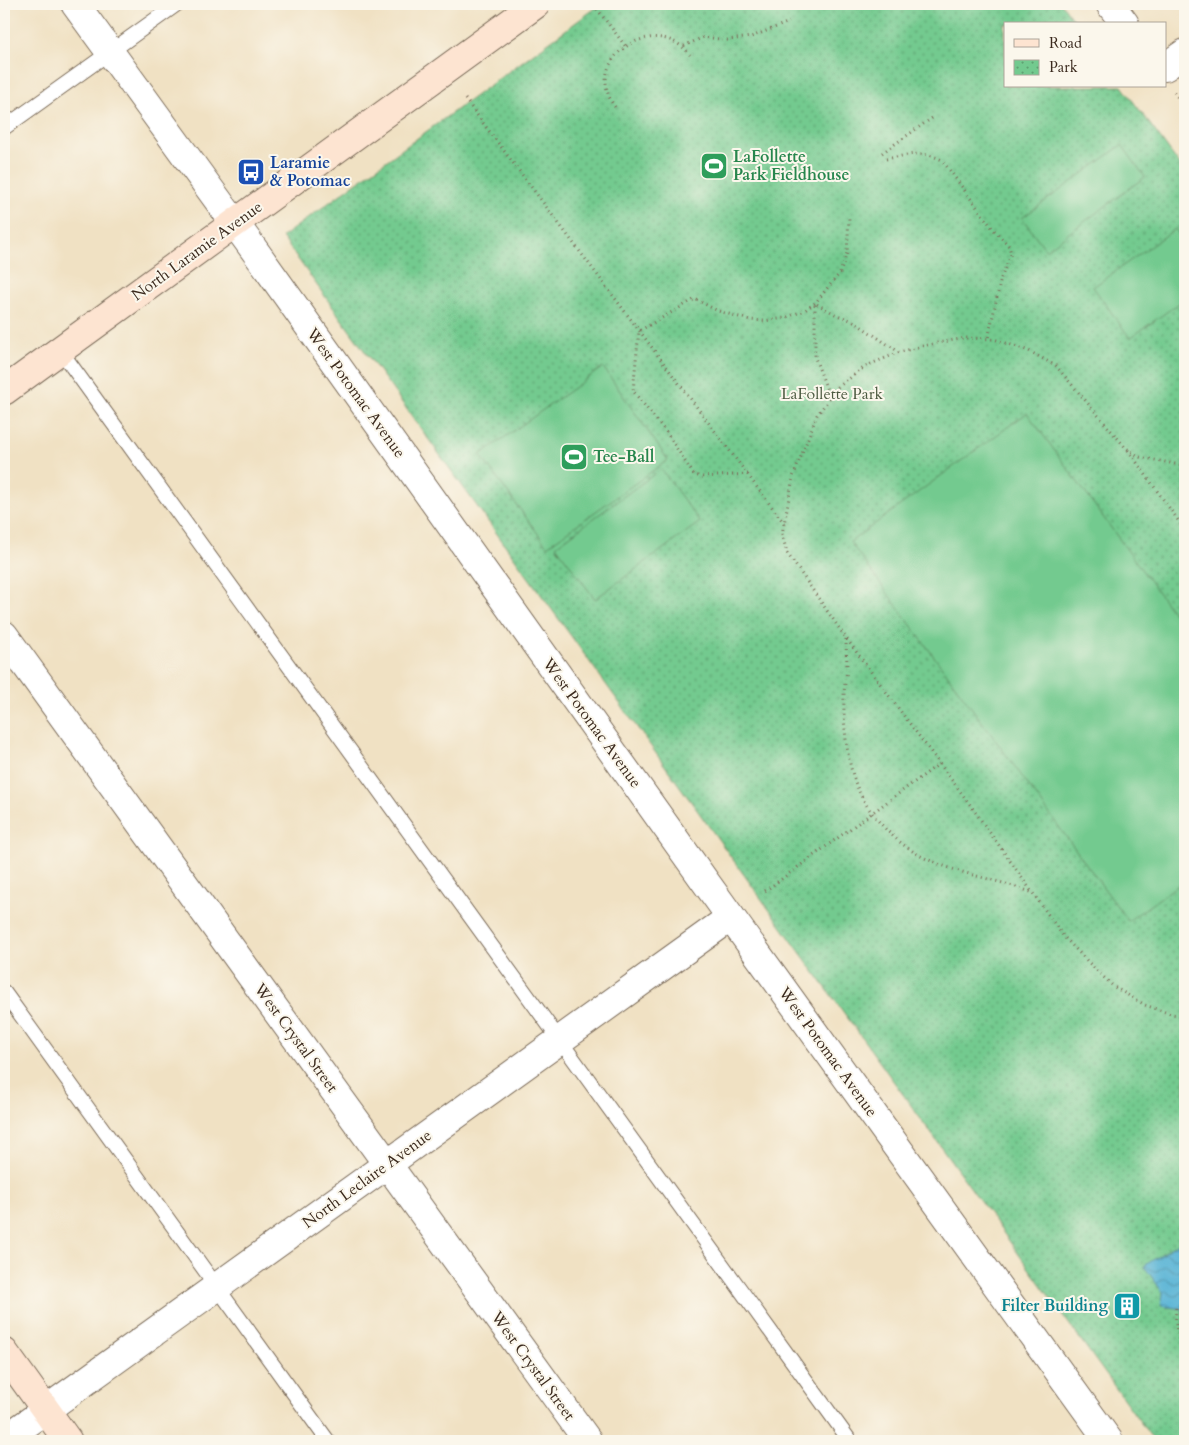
<svg xmlns="http://www.w3.org/2000/svg" width="1189" height="1445" viewBox="0 0 1189 1445" font-family="Cardo,serif">
	<style>
		.park { fill: url(#park-dots); stroke: #577a56 }
		.garden { fill: #73ca8f; stroke: #577a56 }
		.water { fill: url(#water-waves); stroke: #496e7a }
		.lines { fill: none; stroke-linecap: round; stroke-linejoin: round }
		.lane-casing { stroke: #7a6a58; stroke-width: 16 }
		.street-casing { stroke: #7a6a58; stroke-width: 30 }
		.secondary-casing { stroke: #7a6a58; stroke-width: 30 }
		.path { stroke: #7a6a58; stroke-width: 3; stroke-dasharray: 1 4; stroke-linecap: butt }
		.lane { stroke: #fff; stroke-width: 14 }
		.street { stroke: #fff; stroke-width: 28 }
		.secondary { stroke: #fde4d1; stroke-width: 28 }
		.labels { text-anchor: middle; dominant-baseline: central; stroke-width: 4; stroke-linejoin: round; paint-order: stroke }
		.leisure-label { font-size: 16px; font-weight: bold; fill: #27864d; stroke: #fbf7ec; text-anchor: start }
		.transit-label { font-size: 16px; font-weight: bold; fill: #164399; stroke: #fbf7ec; text-anchor: start }
		.street-label { font-size: 16px; fill: #3b2a1e; stroke: #fbf7ec }
		.park-label { font-size: 16px; fill: #4c5a40; stroke: #fbf7ec }
		.culture-label { font-size: 16px; font-weight: bold; fill: #0d838f; stroke: #fbf7ec; text-anchor: end }
	</style>
	<defs>
		<pattern id="park-dots" width="8" height="8" patternUnits="userSpaceOnUse" patternTransform="scale(1.25)"><rect width="8" height="8" fill="#73ca8f"/><path d="M2 2h.1M6 6h.1" fill="none" stroke="#60a474" stroke-width="1.8" stroke-linecap="round"/></pattern>
		<pattern id="water-waves" width="16" height="10" patternUnits="userSpaceOnUse" patternTransform="scale(1.25)"><rect width="16" height="10" fill="#57b3d5"/><path d="M0 5q4-4 8 0t8 0" fill="none" stroke="#4992ac"/></pattern>
	</defs>
	<rect width="100%" height="100%" fill="#fbf7ec"/>
	<filter id="ink" filterUnits="userSpaceOnUse"><feTurbulence type="fractalNoise" baseFrequency=".02" numOctaves="2"/><feDisplacementMap in="SourceGraphic" scale="10" xChannelSelector="R" yChannelSelector="G"/><feConvolveMatrix kernelMatrix="1 2 1 2 8 2 1 2 1" color-interpolation-filters="sRGB"/></filter>
	<filter id="wash" filterUnits="userSpaceOnUse"><feTurbulence type="fractalNoise" baseFrequency=".0096" numOctaves="4" result="noise"/><feDisplacementMap in="SourceGraphic" scale="20" xChannelSelector="R" yChannelSelector="G"/><feGaussianBlur stdDeviation="1.12" result="paint"/><feColorMatrix in="noise" values="0 0 0 0 0 0 0 0 0 0 0 0 0 0 0 0 0 1.4 0 .05"/><feComposite in="paint" operator="in"/></filter>
	<g filter="url(#wash)">
		<rect width="100%" height="100%" fill="#f0e1c3"/>
		<polygon class="park" points="601,4 1062,4 1076,24 1005,24 1005,86 1122,86 1185,172 1185,1441 1154,1441 282,237"/>
		<g class="garden">
			<polygon points="1122,145 1145,177 1046,250 1022,218"/>
			<polygon points="1175,229 1185,243 1185,299 1130,338 1093,287"/>
			<polygon points="603,367 668,460 547,546 480,455"/>
			<polygon points="1027,413 1185,629 1185,880 1128,921 850,542"/>
			<polygon points="661,469 700,522 595,599 556,546"/>
		</g>
		<polygon class="water" points="1185,1238 1185,1331 1183,1309 1161,1306 1163,1293 1144,1266"/>
	</g>
	<g filter="url(#ink)">
		<g class="lines">
			<g class="lane-casing">
				<g id="lane">
					<polyline points="4,128 177,4"/>
					<polyline points="60,350 850,1441"/>
					<polyline points="4,992 328,1441"/>
				</g>
			</g>
			<g class="street-casing">
				<g id="street">
					<polyline points="75,4 255,251 707,884 1109,1441"/>
					<polyline points="1110,4 1125,24"/>
					<polyline points="1165,67 1185,53"/>
					<polyline points="4,635 588,1441"/>
					<polyline points="4,1440 731,917"/>
				</g>
			</g>
			<g class="secondary-casing">
				<g id="secondary">
					<polyline points="4,391 536,4"/>
					<polyline points="4,1352 68,1441"/>
				</g>
			</g>
			<g class="path">
				<polyline points="594,5 626,47"/>
				<polyline points="684,46 704,37 727,40 751,37 789,22"/>
				<polyline points="1174,92 1185,108"/>
				<polyline points="465,99 784,523"/>
				<path d="M 615,107 C 580,58 656,11 690,55"/>
				<polyline points="882,153 935,116"/>
				<path d="M 886,159 C 907,155 923,150 942,160 L 994,230 L 1009,246 L 1011,254 L 1001,278 L 988,339"/>
				<polyline points="830,398 815,358 815,303 835,314 853,321 899,352"/>
				<polyline points="1128,450 1185,530"/>
				<polyline points="1185,466 1140,457 1126,448 1056,366 1029,351 994,339 966,338 931,344 900,352 866,366 838,387 817,415 793,477 782,534 787,553 846,638 971,806 1064,937 1094,968 1114,987 1145,1005 1171,1014 1185,1016"/>
				<polyline points="748,474 703,477 694,475 666,432 633,391 639,331 695,299 718,311 750,320 764,321 785,318 805,310 815,303 840,273 847,253 849,218"/>
				<path d="M 846,639 C 846,649 847,659 847,669 C 846,678 844,687 844,696 C 843,722 847,763 857,787 C 869,816 898,846 927,859 C 961,875 998,879 1033,893"/>
				<polyline points="765,891 939,764"/>
				<path d="M 1176,1308 C 1175,1324 1176,1338 1185,1351"/>
			</g>
			<use href="#lane" class="lane"/>
			<use href="#street" class="street"/>
			<use href="#secondary" class="secondary"/>
		</g>
	</g>
	<defs>
		<g id="stadium-square" transform="scale(1.4375)"><rect x="-9" y="-9" width="18" height="18" rx="4" fill="#2e9e5b" stroke="#fbf7ec"/><path d="M0-5a6.5 5 0 1 0 0 10a6.5 5 0 1 0 0-10ZM-3.5-1.8h7v3.6h-7Z" fill="#fff"/></g>
		<g id="bus-square" transform="scale(1.4375)"><rect x="-9" y="-9" width="18" height="18" rx="4" fill="#1a4fb4" stroke="#fbf7ec"/><path d="M-5-6H5V4H4V6H2V4H-2V6H-4V4H-5ZM-3.5-4V0h7V-4ZM-3.5 1.2v1.5H-2V1.2ZM2 1.2v1.5H3.5V1.2Z" fill="#fff"/></g>
		<g id="building-square" transform="scale(1.4375)"><rect x="-9" y="-9" width="18" height="18" rx="4" fill="#0f9aa8" stroke="#fbf7ec"/><path d="M-4-6H4V6H1V3H-1V6H-4ZM-2.5-4.3h1.7v1.8h-1.7ZM.8-4.3h1.7v1.8H.8ZM-2.5-1h1.7V.8h-1.7ZM.8-1h1.7V.8H.8Z" fill="#fff"/></g>
	</defs>
	<g fill-rule="evenodd">
		<use href="#stadium-square" x="714" y="166"/>
		<use href="#bus-square" x="251" y="172"/>
		<use href="#stadium-square" x="574" y="457"/>
		<use href="#building-square" x="1127" y="1306"/>
	</g>
	<g class="labels">
		<g class="leisure-label">
			<text x="733" y="157">LaFollette<tspan x="733" dy="18">Park Fieldhouse</tspan></text>
			<text x="593" y="457">Tee-Ball</text>
		</g>
		<g class="transit-label">
			<text x="270" y="163">Laramie<tspan x="270" dy="18">&amp; Potomac</tspan></text>
		</g>
		<g class="street-label">
			<text transform="translate(197 251) rotate(-36)">North Laramie Avenue</text>
			<text transform="translate(356 393) rotate(54)">West Potomac Avenue</text>
			<text transform="translate(592 723) rotate(54)">West Potomac Avenue</text>
			<text transform="translate(296 1038) rotate(54)">West Crystal Street</text>
			<text transform="translate(828 1052) rotate(54)">West Potomac Avenue</text>
			<text transform="translate(367 1179) rotate(-36)">North Leclaire Avenue</text>
			<text transform="translate(533 1366) rotate(54)">West Crystal Street</text>
		</g>
		<g class="park-label">
			<text x="832" y="394">LaFollette Park</text>
		</g>
		<g class="culture-label">
			<text x="1108" y="1306">Filter Building</text>
		</g>
	</g>
	<rect width="1189" height="1445" fill="none" stroke="#fbf7ec" stroke-width="20"/>
	<rect x="1004" y="22" width="162" height="65" fill="#fbf7ec" stroke="#aea59a"/>
	<rect x="1014" y="39" width="25" height="8" fill="#fde4d1" stroke="#aea59a"/>
	<text x="1049" y="48" font-size="15" fill="#3b2a1e">Road</text>
	<rect x="1014" y="60" width="25" height="15" fill="url(#park-dots)" stroke="#aea59a"/>
	<text x="1049" y="72" font-size="15" fill="#3b2a1e">Park</text>
</svg>
